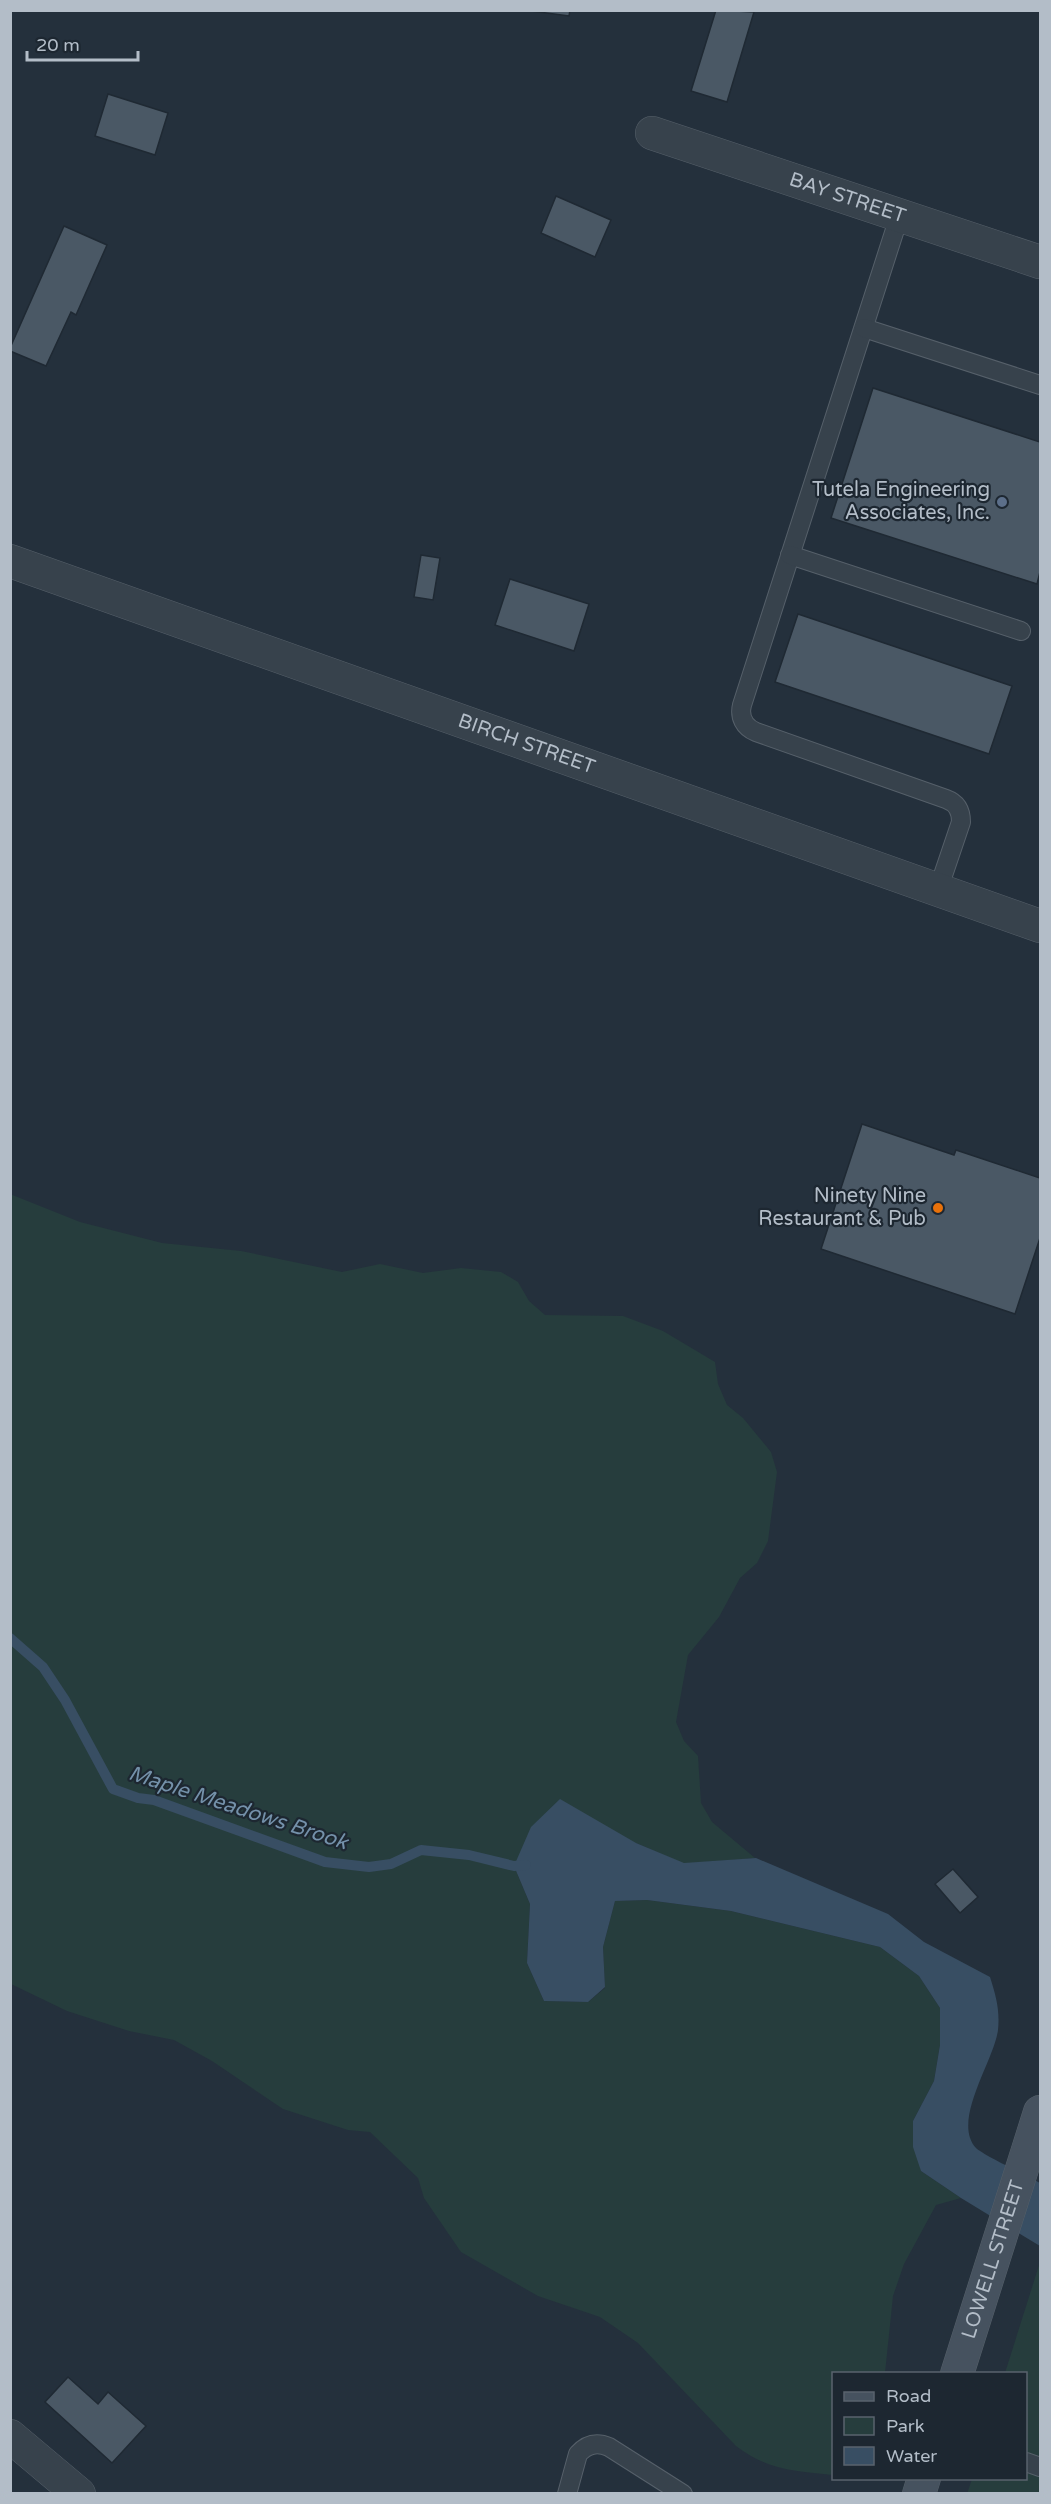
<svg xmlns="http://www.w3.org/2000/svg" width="1051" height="2504" viewBox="0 0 1051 2504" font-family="'Varela Round',sans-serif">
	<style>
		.green { fill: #263d3d }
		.water { fill: #384e63 }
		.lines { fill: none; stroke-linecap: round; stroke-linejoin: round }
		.stream { stroke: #384e63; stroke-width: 10 }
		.building { fill: #4a5865; stroke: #1f2933; stroke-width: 1.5 }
		.lane-casing { stroke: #56606a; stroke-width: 20 }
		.street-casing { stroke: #56606a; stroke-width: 34 }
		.secondary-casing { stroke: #56606a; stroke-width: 34 }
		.lane { stroke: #37424c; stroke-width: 18 }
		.street { stroke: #37424c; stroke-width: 33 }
		.secondary { stroke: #46525f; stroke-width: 33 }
		.service-dot { fill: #5c6f8a; stroke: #1d2731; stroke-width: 2 }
		.food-dot { fill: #e8710a; stroke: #1d2731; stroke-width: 2 }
		.labels { text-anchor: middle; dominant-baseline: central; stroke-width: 4.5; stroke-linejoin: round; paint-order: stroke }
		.street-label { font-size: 20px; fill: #b3bdc8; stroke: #1d2731 }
		.poi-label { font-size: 20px; fill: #b3bdc8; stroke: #1d2731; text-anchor: end }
		.water-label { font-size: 21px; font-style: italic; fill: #7491aa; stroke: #1d2731 }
	</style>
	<rect width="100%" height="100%" fill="#24303c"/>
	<g class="green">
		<path d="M 10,1194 L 80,1222 L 162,1243 L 241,1251 L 342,1272 L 380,1264 L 423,1273 L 461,1268 L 501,1272 L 518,1282 L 529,1301 L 545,1315 L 623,1316 L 663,1331 L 715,1362 L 718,1384 L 727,1405 L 743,1418 L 771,1452 L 777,1472 L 768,1541 L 757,1563 L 740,1578 L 719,1617 L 688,1655 L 676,1722 L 684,1741 L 698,1756 L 701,1803 L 712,1822 L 755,1858 L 684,1864 L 636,1843 L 514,1866 L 530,1904 L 527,1963 L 544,2001 L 588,2002 L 605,1988 L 603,1947 L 615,1901 L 647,1900 L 731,1911 L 880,1947 L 919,1976 L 940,2008 L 940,2045 L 934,2081 L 913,2121 L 921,2171 L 961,2198 L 936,2205 L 904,2264 L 893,2296 L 885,2373 L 834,2374 L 833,2475 C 796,2471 767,2470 736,2446 L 638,2343 L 600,2317 L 538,2296 L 461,2252 L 424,2198 L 418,2178 L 370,2132 L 348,2130 L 283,2109 L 212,2061 L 174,2040 L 129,2031 L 67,2011 L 11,1984 Z"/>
		<polygon points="1040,2262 1040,2493 967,2494 972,2479 1026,2478 1026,2374 1005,2373"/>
	</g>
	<path class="water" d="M 560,1799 L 636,1843 L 684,1863 L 756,1858 L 888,1914 L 924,1942 L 990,1977 C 996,1996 1000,2010 998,2030 C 994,2061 951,2121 976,2148 C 983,2155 1028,2176 1040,2183 L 1040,2246 L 961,2198 L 921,2171 L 913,2147 L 913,2121 L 934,2081 L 940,2045 L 940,2008 L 919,1976 L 880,1947 L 731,1911 L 647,1900 L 615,1901 L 603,1947 L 605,1987 L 588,2002 L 544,2001 L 527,1963 L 530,1904 L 514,1866 L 531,1827 Z"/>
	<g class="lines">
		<polyline class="stream" points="10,1638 43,1667 65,1700 113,1789 138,1798 154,1800 325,1862 369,1867 391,1864 421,1850 469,1855 514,1866 526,1865"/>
	</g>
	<g class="building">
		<polygon points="524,10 570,10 569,16"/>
		<polygon points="716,10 754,12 727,102 691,91"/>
		<polygon points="108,94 168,113 155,155 95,136"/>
		<polygon points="556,196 611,220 595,257 541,233"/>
		<polygon points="64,226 107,245 76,315 71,312 46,366 10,351 10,348"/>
		<polygon points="873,388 1040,442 1040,572 1037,584 831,518"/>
		<polygon points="421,555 440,558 433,600 414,597"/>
		<polygon points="510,579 589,604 574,651 495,625"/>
		<polygon points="798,614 1012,686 989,754 775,682"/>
		<polygon points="862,1124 954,1155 956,1150 1040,1178 1040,1238 1015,1314 821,1249"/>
		<polygon points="953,1869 978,1897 960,1913 935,1884"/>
		<polygon points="68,2377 98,2404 108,2392 146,2426 112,2463 45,2402"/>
	</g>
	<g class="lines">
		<g class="lane-casing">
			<g id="lane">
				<path d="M 900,214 L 742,705 C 739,717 744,727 756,732 L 946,799 C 957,803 961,811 961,822 L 938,890"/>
				<polyline points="864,328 1040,385"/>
				<polyline points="790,555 1021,631"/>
				<polyline points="1026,2462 1040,2467"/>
				<path d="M 567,2494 L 578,2454 C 587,2444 597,2442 609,2447 L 683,2494"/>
			</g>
		</g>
		<g class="street-casing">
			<g id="street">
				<path id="s1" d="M 652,133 L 1040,262"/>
				<path id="s2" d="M 10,561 L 1040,926"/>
				<polyline points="10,2436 79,2494"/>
			</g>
		</g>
		<g class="secondary-casing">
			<g id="secondary">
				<path id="s3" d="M 957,2374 L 1040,2112"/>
				<polyline points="919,2494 924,2478"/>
			</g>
		</g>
		<use href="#lane" class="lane"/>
		<use href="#street" class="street"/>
		<use href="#secondary" class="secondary"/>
	</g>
	<circle class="service-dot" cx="1002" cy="502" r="6"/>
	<circle class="food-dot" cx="938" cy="1208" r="6"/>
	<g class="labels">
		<g class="street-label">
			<text stroke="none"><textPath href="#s1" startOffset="206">BAY STREET</textPath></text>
			<text stroke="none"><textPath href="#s2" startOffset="548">BIRCH STREET</textPath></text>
			<text stroke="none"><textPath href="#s3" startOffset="120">LOWELL STREET</textPath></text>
		</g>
		<g class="poi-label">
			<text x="990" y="490">Tutela Engineering<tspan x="990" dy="23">Associates, Inc.</tspan></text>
			<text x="926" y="1196">Ninety Nine<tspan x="926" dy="23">Restaurant &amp; Pub</tspan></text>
		</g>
		<g class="water-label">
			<text transform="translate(238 1808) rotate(18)">Maple Meadows Brook</text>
		</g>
	</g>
	<rect width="1051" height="2504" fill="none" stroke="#b3bdc8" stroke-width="24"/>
	<rect x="832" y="2372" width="195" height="108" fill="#1d2731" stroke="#59636d" stroke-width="1.5"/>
	<rect x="844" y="2392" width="30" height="9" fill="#46525f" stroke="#59636d" stroke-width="1.5"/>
	<text x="886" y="2402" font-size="18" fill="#b3bdc8">Road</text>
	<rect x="844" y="2417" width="30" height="18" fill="#263d3d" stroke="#59636d" stroke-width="1.5"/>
	<text x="886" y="2432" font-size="18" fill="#b3bdc8">Park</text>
	<rect x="844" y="2447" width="30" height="18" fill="#384e63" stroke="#59636d" stroke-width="1.5"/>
	<text x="886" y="2462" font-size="18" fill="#b3bdc8">Water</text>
	<path d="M27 51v9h111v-9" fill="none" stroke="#b3bdc8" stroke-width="3"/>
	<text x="36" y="51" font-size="18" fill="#b3bdc8" stroke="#1d2731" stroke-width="4.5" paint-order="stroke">20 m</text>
</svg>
